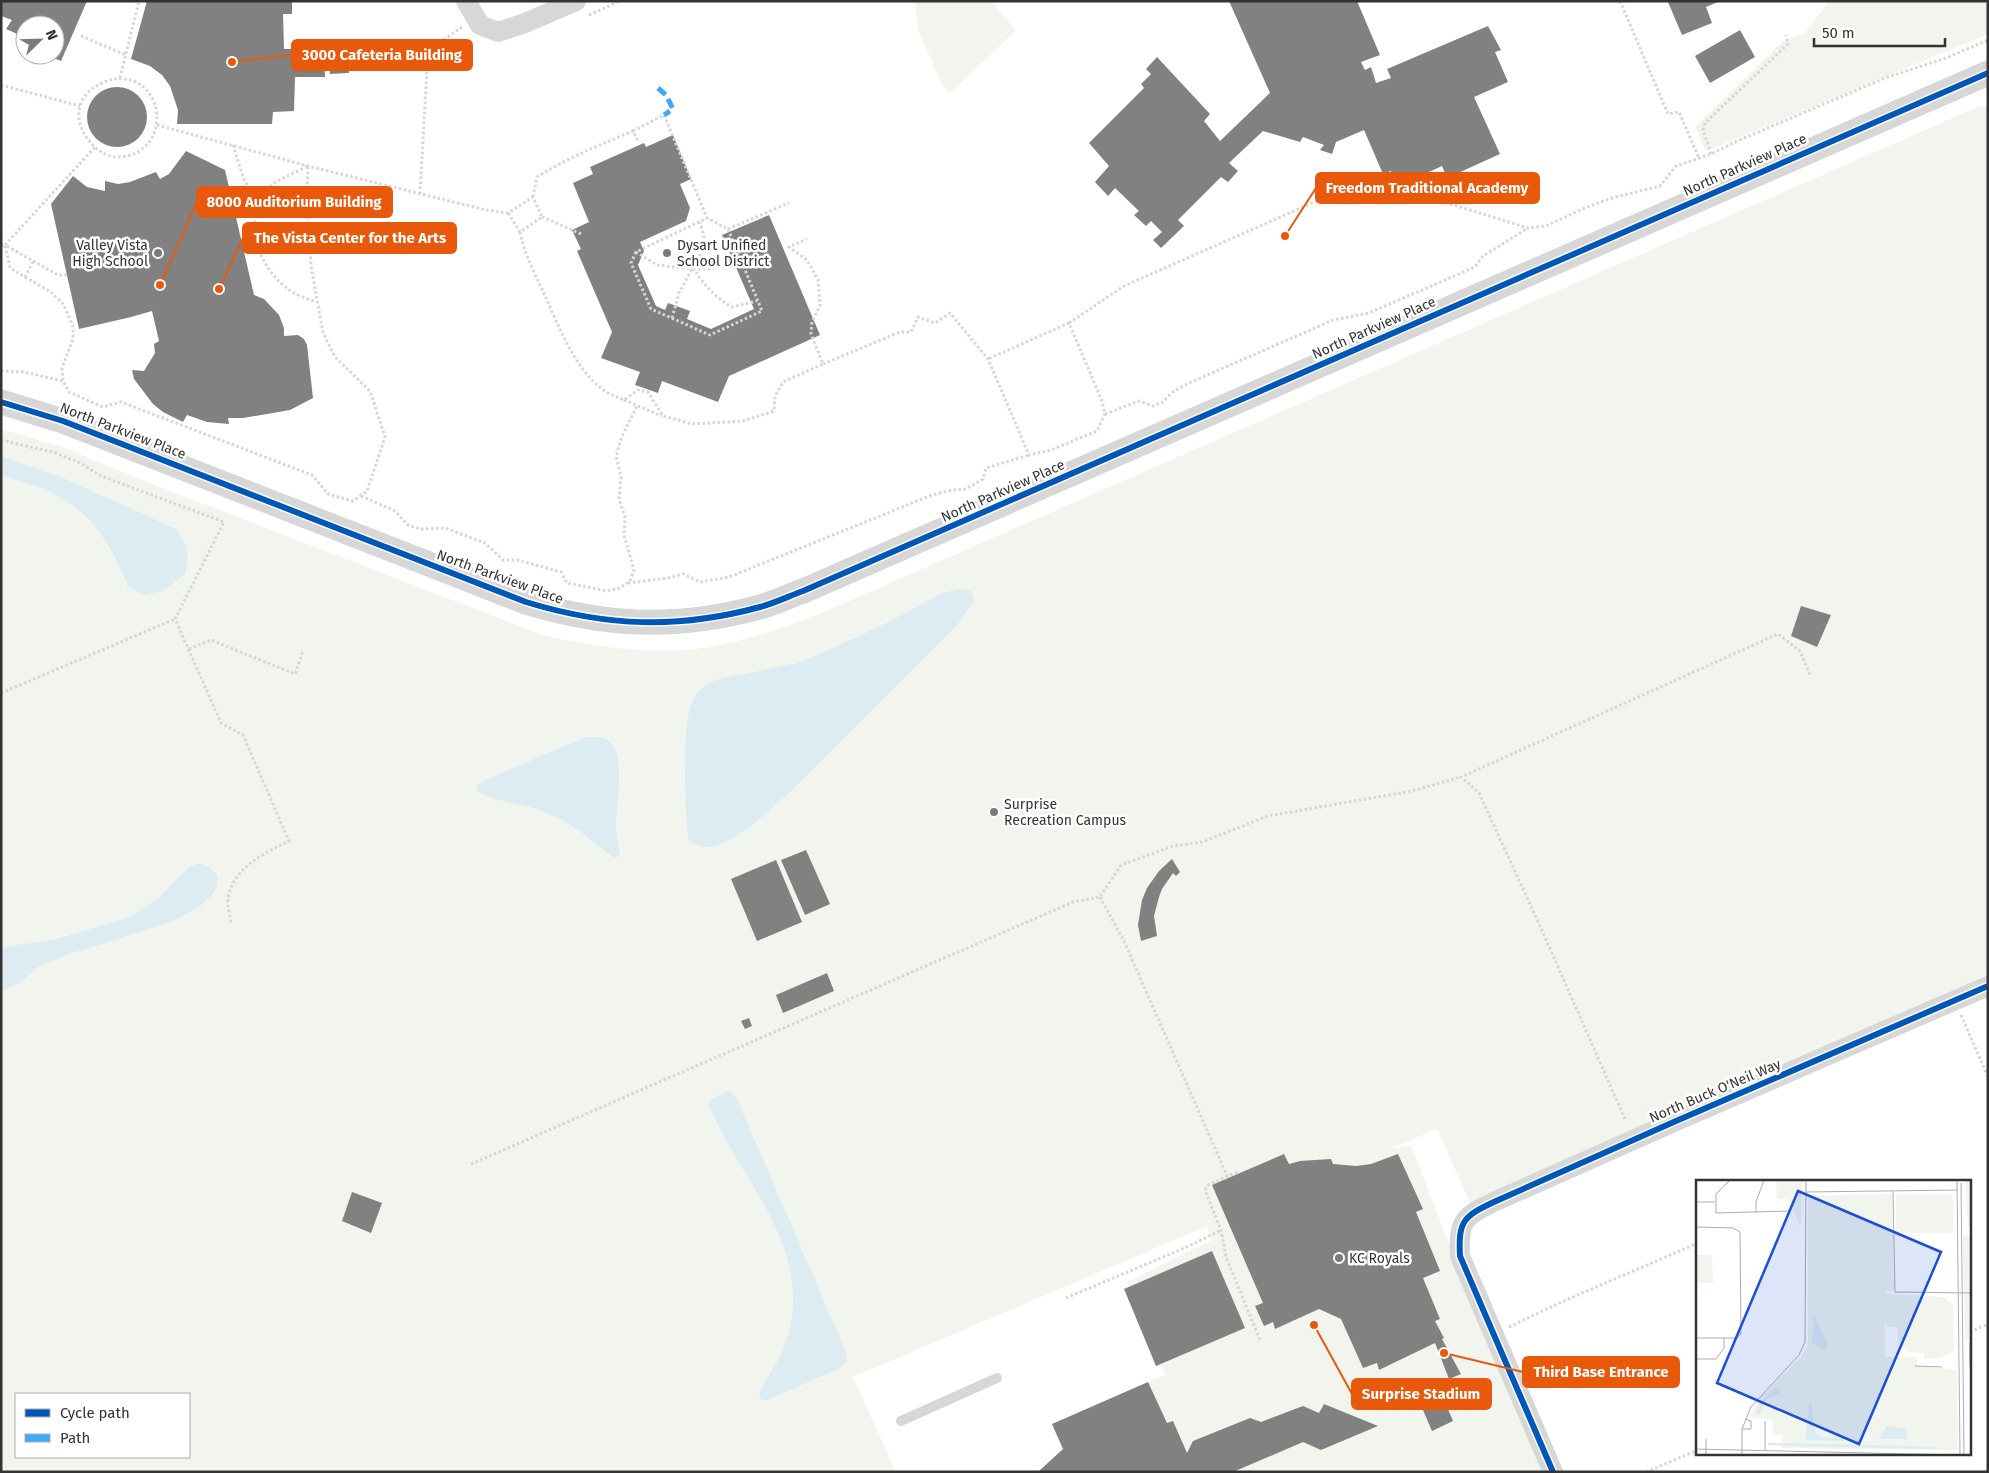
<svg xmlns="http://www.w3.org/2000/svg" width="1989" height="1473" viewBox="0 0 1989 1473" font-family="'Fira Sans',sans-serif">
	<style>
		.green { fill: #f1f5ed; fill-rule: evenodd }
		.water { fill: #ddebf3 }
		.building { fill: #818181 }
		.lines { fill: none; stroke-linecap: round; stroke-linejoin: round }
		.path { stroke: #d6d6d6; stroke-width: 3; stroke-dasharray: 2.5 2.5; stroke-linecap: butt }
		.service { stroke: #d7d7d7; stroke-width: 10 }
		.minor { stroke: #d7d7d7; stroke-width: 20 }
		.tertiary { stroke: #d7d7d7; stroke-width: 25 }
		.quiet { stroke: #3fa9f5; stroke-width: 5; stroke-dasharray: 10 5; stroke-linecap: butt }
		.cycleway-casing { stroke: #fff; stroke-width: 9 }
		.cycleway { stroke: #0057b8; stroke-width: 6 }
		.poi-dot { fill: #7a7a7a; stroke: #fff; stroke-width: 2 }
		.labels { text-anchor: middle; dominant-baseline: central; stroke-width: 5; stroke-linejoin: round; paint-order: stroke }
		.street-label { font-size: 14px; fill: #333; stroke: #fff }
		.poi-label { font-size: 14px; fill: #333; stroke: #fff; text-anchor: start }
		.inset-river { fill: none; stroke: #ddebf3; stroke-width: 2.5 }
		.inset-road { fill: none; stroke: #adadad; stroke-width: 1 }
		.view { fill: #1d4ed8; fill-opacity: 0.15; stroke: #1d4ed8; stroke-width: 2.5 }
		.inset-edge { fill: none; stroke: #333; stroke-width: 2.5 }
		.leader { fill: none; stroke: #e8590c; stroke-width: 2 }
		.callout-dot { fill: #e8590c; stroke: #fff; stroke-width: 2 }
		.callout { fill: #e8590c; stroke: #e8590c; stroke-width: 2 }
		.callout-label { font-size: 15px; text-anchor: middle; font-weight: bold; fill: #fff }
	</style>
	<rect width="100%" height="100%" fill="#fff"/>
	<g class="green">
		<polygon points="915,1 991,1 1016,30 950,93 942,85 918,29"/>
		<polygon points="1826,1 1988,1 1988,34 1706,151 1695,127 1783,41 1804,34 1827,4"/>
		<path d="M 1980,106 L 1988,107 L 1988,974 L 1471,1205 L 1437,1129 L 1389,1149 L 1411,1146 L 1455,1259 L 1546,1472 L 1038,1472 L 1063,1449 L 1052,1424 L 1165,1375 L 1127,1282 L 1212,1240 L 1207,1226 L 853,1377 L 896,1472 L 1,1472 L 1,429 L 59,446 L 175,493 L 545,636 C 592,646 638,653 686,650 C 733,647 790,626 833,608 ZM 16,1394 L 189,1394 L 189,1457 L 16,1457 Z"/>
	</g>
	<g class="water">
		<path d="M 1,456 L 63,478 L 174,528 C 190,545 189,552 185,574 L 162,591 L 144,595 L 128,587 L 114,555 L 101,534 L 87,517 L 69,503 L 45,489 L 1,475 Z"/>
		<path d="M 962,589 L 971,591 L 974,600 L 958,624 L 793,789 C 773,807 737,842 711,847 C 703,848 695,844 689,840 L 687,831 C 686,801 680,719 695,696 C 700,688 708,684 716,680 L 802,662 L 885,624 L 942,593 Z"/>
		<path d="M 585,737 C 593,737 601,736 608,740 C 627,753 616,805 616,826 C 616,837 621,846 619,857 L 613,857 C 584,834 570,821 534,808 C 520,804 483,799 476,789 L 477,784 Z"/>
		<polygon points="200,863 210,868 218,876 216,888 210,897 198,908 185,915 165,924 66,955 38,967 21,982 1,992 1,949 10,946 54,940 130,917 160,897 188,868"/>
		<path d="M 728,1091 L 736,1097 L 847,1354 L 846,1363 L 840,1368 L 765,1401 L 761,1399 L 759,1394 C 765,1378 778,1364 784,1348 C 819,1251 743,1186 709,1106 L 711,1100 Z"/>
	</g>
	<g class="building">
		<polygon points="1,1 87,1 61,61 47,55 55,55 55,25 25,25 25,45 20,43 22,36 6,29 12,20 1,16"/>
		<polygon points="147,1 292,1 292,14 283,14 284,49 324,49 325,77 295,77 294,111 273,112 272,124 177,124 178,110 170,86 162,75 150,66 131,59"/>
		<polygon points="1229,1 1357,1 1380,55 1361,62 1365,70 1371,67 1376,83 1391,78 1387,69 1488,26 1501,50 1495,52 1508,82 1474,97 1500,154 1447,178 1442,166 1405,183 1402,175 1394,178 1391,171 1383,174 1364,130 1336,142 1332,154 1320,150 1324,145 1303,137 1300,142 1263,131 1229,163 1238,171 1228,182 1221,177 1178,220 1184,226 1161,248 1153,240 1162,232 1151,221 1146,226 1134,215 1139,211 1115,188 1108,196 1095,182 1109,166 1089,143 1144,88 1141,84 1151,74 1146,69 1157,57 1210,114 1204,121 1220,141 1270,93"/>
		<polygon points="1669,1 1720,1 1706,7 1712,23 1682,35 1668,2"/>
		<polygon points="1740,30 1755,57 1710,83 1695,56"/>
		<polygon points="348,50 349,73 330,74 329,51"/>
		<circle cx="117" cy="117" r="30"/>
		<polygon points="673,135 691,179 680,184 690,208 686,221 640,242 644,251 638,265 656,306 665,310 668,303 690,311 687,319 711,329 754,309 722,235 769,215 820,335 729,376 718,402 662,381 658,393 635,385 640,372 601,358 612,332 577,251 581,249 572,230 589,222 573,183 593,174 590,167 644,143 646,147"/>
		<polygon points="186,151 225,170 254,295 264,299 279,315 284,328 284,336 298,335 304,339 307,345 313,398 290,410 243,418 228,418 229,424 207,422 187,415 183,422 163,412 153,404 134,379 132,370 144,371 155,353 154,344 159,341 152,311 131,317 79,329 51,204 73,176 87,187 105,191 105,181 118,184 130,182 156,172 160,179 169,174"/>
		<polygon points="1801,606 1831,615 1817,647 1791,636"/>
		<polygon points="806,850 830,904 805,915 781,860"/>
		<polygon points="1172,859 1180,872 1176,876 1173,873 1162,889 1159,897 1154,916 1157,936 1141,941 1138,925 1142,900 1147,888 1159,871"/>
		<polygon points="776,860 802,922 757,941 731,879"/>
		<polygon points="827,973 834,991 783,1013 776,995"/>
		<polygon points="749,1018 752,1026 745,1029 741,1021"/>
		<polygon points="1284,1154 1289,1164 1300,1161 1331,1159 1333,1164 1356,1166 1371,1164 1398,1154 1423,1209 1416,1212 1440,1271 1423,1278 1440,1319 1435,1321 1444,1338 1442,1339 1461,1374 1449,1379 1435,1343 1379,1370 1377,1363 1363,1368 1341,1319 1319,1309 1275,1329 1273,1322 1264,1326 1255,1306 1263,1303 1212,1185"/>
		<polygon points="352,1192 382,1203 371,1233 342,1221"/>
		<polygon points="1212,1251 1245,1328 1156,1366 1124,1289"/>
		<polygon points="1148,1382 1167,1423 1173,1421 1187,1453 1193,1441 1250,1418 1261,1422 1303,1406 1319,1413 1324,1404 1378,1426 1321,1450 1303,1442 1233,1472 1038,1472 1063,1449 1052,1424"/>
		<polygon points="1444,1400 1453,1421 1432,1431 1423,1410"/>
	</g>
	<g class="lines">
		<g class="path">
			<polyline points="1620,1 1668,114 1679,112 1699,158"/>
			<polyline points="589,15 620,1"/>
			<polyline points="1,18 3,16"/>
			<polyline points="81,36 126,55"/>
			<polyline points="120,78 139,1"/>
			<path d="M 114,79 C 167,73 173,153 120,157 C 97,159 73,128 80,106 C 84,91 100,82 114,79 Z"/>
			<polyline points="1,85 80,106"/>
			<polyline points="157,125 308,166 486,210 508,213 533,197 542,217 520,232 508,213"/>
			<polyline points="633,131 664,115 707,218 636,252 657,265 692,269 706,244 700,222"/>
			<polyline points="233,145 243,177 257,204"/>
			<polyline points="1711,154 1703,130 1705,123 1788,44 1786,35"/>
			<path d="M 307,166 C 296,173 279,178 270,187 C 241,218 257,266 288,289 C 296,295 307,299 316,302"/>
			<polyline points="1412,193 1440,182 1448,181"/>
			<polyline points="420,194 427,69 436,45 462,27"/>
			<path d="M 533,197 L 537,177 C 567,158 600,145 633,131 L 639,143"/>
			<polyline points="542,217 581,234"/>
			<polyline points="728,229 789,203"/>
			<path d="M 520,232 C 524,254 536,276 545,296 C 558,324 570,357 592,380 C 601,390 611,395 624,400 L 638,390 L 648,392 L 663,416 L 692,424 L 743,421 L 774,411 L 775,396 L 783,382 L 823,364 L 811,334 L 812,321 L 820,306 L 818,280 L 807,260 L 789,247 L 807,239"/>
			<polyline points="1,246 5,245 10,268 25,277 34,260"/>
			<path d="M 684,250 C 695,274 709,294 732,307 L 757,301"/>
			<polyline points="636,252 631,263 651,309 710,335 762,311 728,229 707,218"/>
			<polyline points="693,269 714,269"/>
			<polyline points="67,275 58,275 5,245 95,147"/>
			<polyline points="25,277 51,292 64,305 73,327 73,339 62,368 63,381 69,392 103,407 121,402 312,475 328,494 353,501 367,491 385,437 370,391 335,357 323,333 311,266 307,187 308,166"/>
			<polyline points="672,318 679,293 692,269"/>
			<polyline points="1069,323 1124,286 1344,189 1381,187 1425,196 1528,228 1546,226 1587,207 1612,198 1660,186 1676,166 1711,154 1735,142 1885,78 1946,58 1988,40"/>
			<polyline points="823,364 900,332 911,332 918,317 935,323 950,313 988,359 1029,455 1051,450 1097,431 1105,414 1102,401 1069,323 988,359"/>
			<polyline points="1,371 24,372 63,381"/>
			<polyline points="624,400 662,416"/>
			<polyline points="1105,414 1139,401 1153,406 1163,402 1171,393 1187,384 1333,320 1369,313 1475,267 1483,256 1528,228"/>
			<path d="M 1,440 L 56,453 L 82,464 L 101,476 L 224,522 L 175,619 L 221,723 L 243,735 L 289,841 C 263,854 234,867 228,898 C 227,905 230,915 231,922"/>
			<polyline points="361,496 395,511 408,525 420,529 445,528 485,543 503,560 517,560 561,572 567,583 606,591 620,588 630,581 634,570 624,535 625,517 619,499 621,477 616,456 622,436 637,406"/>
			<polyline points="628,583 668,578 683,574 700,582 729,577 932,495 952,490 966,489 983,479 986,468 1029,455"/>
			<polyline points="189,649 211,640 295,674 303,651"/>
			<polyline points="1,693 175,619"/>
			<polyline points="1100,897 1124,941 1228,1178"/>
			<polyline points="1961,1015 1988,1077"/>
			<polyline points="1625,1119 1540,926 1479,793 1461,777 1778,634 1800,651 1810,675"/>
			<polyline points="471,1164 1073,902 1100,897 1121,865 1173,846 1202,842 1268,816 1412,791 1461,777"/>
			<polyline points="1237,1172 1208,1185 1205,1190 1221,1230 1226,1257 1260,1340"/>
			<polyline points="1066,1298 1187,1247 1221,1230"/>
			<polyline points="1509,1327 1557,1304 1698,1243"/>
			<polyline points="1970,1332 1988,1324"/>
			<polyline points="1646,1472 1698,1450"/>
		</g>
		<polyline class="service" points="901,1421 997,1378"/>
		<g class="minor">
			<polyline points="466,1 480,25 498,32 525,23 576,1"/>
			<path d="M 1553,1472 L 1460,1256 C 1458,1220 1464,1216 1496,1201 L 1676,1121 L 1988,986"/>
		</g>
		<path class="tertiary" d="M 1,402 L 63,421 L 526,602 C 607,627 679,629 760,607 C 775,603 789,596 803,591 L 1988,73"/>
		<polyline class="quiet" points="658,88 666,95 673,109 664,115"/>
		<g class="cycleway-casing">
			<g id="cycleway">
				<path d="M 1,402 L 63,421 L 526,602 C 607,627 679,629 760,607 C 775,603 789,596 803,591 L 1988,73"/>
				<path d="M 1553,1472 L 1460,1256 C 1458,1220 1464,1216 1496,1201 L 1676,1121 L 1988,986"/>
			</g>
		</g>
		<use href="#cycleway" class="cycleway"/>
	</g>
	<g class="poi-dot">
		<circle cx="158" cy="253" r="5"/>
		<circle cx="667" cy="253" r="5"/>
		<circle cx="994" cy="812" r="5"/>
		<circle cx="1339" cy="1258" r="5"/>
	</g>
	<g class="labels">
		<g class="street-label">
			<text transform="translate(1745 165) rotate(-24)">North Parkview Place</text>
			<text transform="translate(1374 328) rotate(-24)">North Parkview Place</text>
			<text transform="translate(123 431) rotate(21)">North Parkview Place</text>
			<text transform="translate(1003 491) rotate(-24)">North Parkview Place</text>
			<text transform="translate(500 577) rotate(20)">North Parkview Place</text>
			<text transform="translate(1715 1091) rotate(-23)">North Buck O'Neil Way</text>
		</g>
		<g class="poi-label">
			<text x="148" y="245" text-anchor="end">Valley Vista<tspan x="148" dy="16">High School</tspan></text>
			<text x="677" y="245">Dysart Unified<tspan x="677" dy="16">School District</tspan></text>
			<text x="1004" y="804">Surprise<tspan x="1004" dy="16">Recreation Campus</tspan></text>
			<text x="1349" y="1258">KC Royals</text>
		</g>
	</g>
	<g transform="translate(1696 1180)">
		<rect width="275" height="275" fill="#fff"/>
		<path d="M 106,0 L 105,45 L 103,45 L 92,19 L 81,19 L 80,0 ZM 275,0 L 275,46 L 272,46 L 269,0 ZM 196,14 L 198,111 L 189,111 L 189,114 L 248,117 L 257,126 L 258,170 L 245,178 L 228,179 L 227,173 L 211,172 L 202,160 L 202,147 L 191,147 L 189,137 L 189,177 L 221,177 L 221,186 L 261,190 L 262,270 L 86,268 L 86,255 L 77,255 L 77,240 L 53,237 L 66,216 L 105,177 L 112,164 L 112,16 ZM 200,15 L 257,15 L 257,53 L 200,53 ZM 275,55 L 275,160 L 269,160 L 267,56 ZM 0,75 L 16,75 L 17,103 L 0,103 Z" fill="#f1f5ed"/>
		<path d="M 118,134 L 131,163 L 130,171 L 116,163 ZM 79,208 L 84,209 L 84,214 L 70,219 L 64,234 L 59,234 L 65,222 ZM 114,218 L 119,251 L 126,257 L 148,258 L 148,261 L 109,260 ZM 191,246 L 210,249 L 212,259 L 182,259 Z" fill="#ddebf3"/>
		<path class="inset-river" d="M 72,264 L 240,268"/>
		<path class="inset-road" d="M 34,0 L 20,14 L 20,33 L 93,31M 261,0 L 264,275M 265,3 L 268,275M 197,11 L 199,112 L 275,113M 109,12 L 262,10M 0,22 L 19,22M 60,33 L 60,22 L 68,0M 0,47 L 37,48 L 44,52 L 45,154 L 40,158 L 0,158M 274,162 L 274,187M 0,179 L 20,179 L 28,168 L 28,158M 219,186 L 246,187M 69,241 L 69,270M 46,249 L 55,249 L 55,241 L 49,239M 0,269 L 257,275M 10,275 L 10,259M 46,275 L 46,249 L 55,227 L 103,175 L 109,162 L 110,0"/>
		<path class="view" d="M 102,11 L 245,72 L 163,264 L 21,203 Z"/>
		<rect width="275" height="275" class="inset-edge"/>
	</g>
	<path class="leader" d="M232 62L292 55M1285 236L1316 188M160 285L197 202M219 289L243 238M1444 1353L1523 1372M1314 1325L1352 1394"/>
	<g class="callout-dot">
		<circle cx="232" cy="62" r="5"/>
		<circle cx="1285" cy="236" r="5"/>
		<circle cx="160" cy="285" r="5"/>
		<circle cx="219" cy="289" r="5"/>
		<circle cx="1444" cy="1353" r="5"/>
		<circle cx="1314" cy="1325" r="5"/>
	</g>
	<g class="callout">
		<rect x="292" y="40" width="180" height="30" rx="5"/>
		<rect x="1316" y="173" width="223" height="30" rx="5"/>
		<rect x="197" y="187" width="195" height="30" rx="5"/>
		<rect x="243" y="223" width="213" height="30" rx="5"/>
		<rect x="1523" y="1357" width="156" height="30" rx="5"/>
		<rect x="1352" y="1379" width="139" height="30" rx="5"/>
	</g>
	<g class="callout-label">
		<text x="382" y="60">3000 Cafeteria Building</text>
		<text x="1427" y="193">Freedom Traditional Academy</text>
		<text x="294" y="207">8000 Auditorium Building</text>
		<text x="350" y="243">The Vista Center for the Arts</text>
		<text x="1601" y="1377">Third Base Entrance</text>
		<text x="1421" y="1399">Surprise Stadium</text>
	</g>
	<rect width="1989" height="1473" fill="none" stroke="#333333" stroke-width="5"/>
	<rect x="15" y="1393" width="175" height="65" fill="#ffffff" stroke="#adadad"/>
	<rect x="25" y="1409" width="25" height="8" fill="#0057b8" stroke="#adadad"/>
	<text x="60" y="1418" font-size="15" fill="#333333">Cycle path</text>
	<rect x="25" y="1434" width="25" height="8" fill="#3fa9f5" stroke="#adadad"/>
	<text x="60" y="1443" font-size="15" fill="#333333">Path</text>
	<g transform="translate(40 40) rotate(67)"><circle r="24" fill="#ffffff" stroke="#adadad"/>
	<path d="M0-4L9 19L0 12L-9 19Z" fill="#7a7a7a"/>
	<text y="-8" font-size="14" font-weight="bold" text-anchor="middle" fill="#333333">N</text>
	</g>
	<path d="M1814 38v8h131v-8" fill="none" stroke="#333333" stroke-width="2.5"/>
	<text x="1822" y="38" font-size="15" fill="#333333" stroke="#ffffff" stroke-width="4" paint-order="stroke">50 m</text>
</svg>
